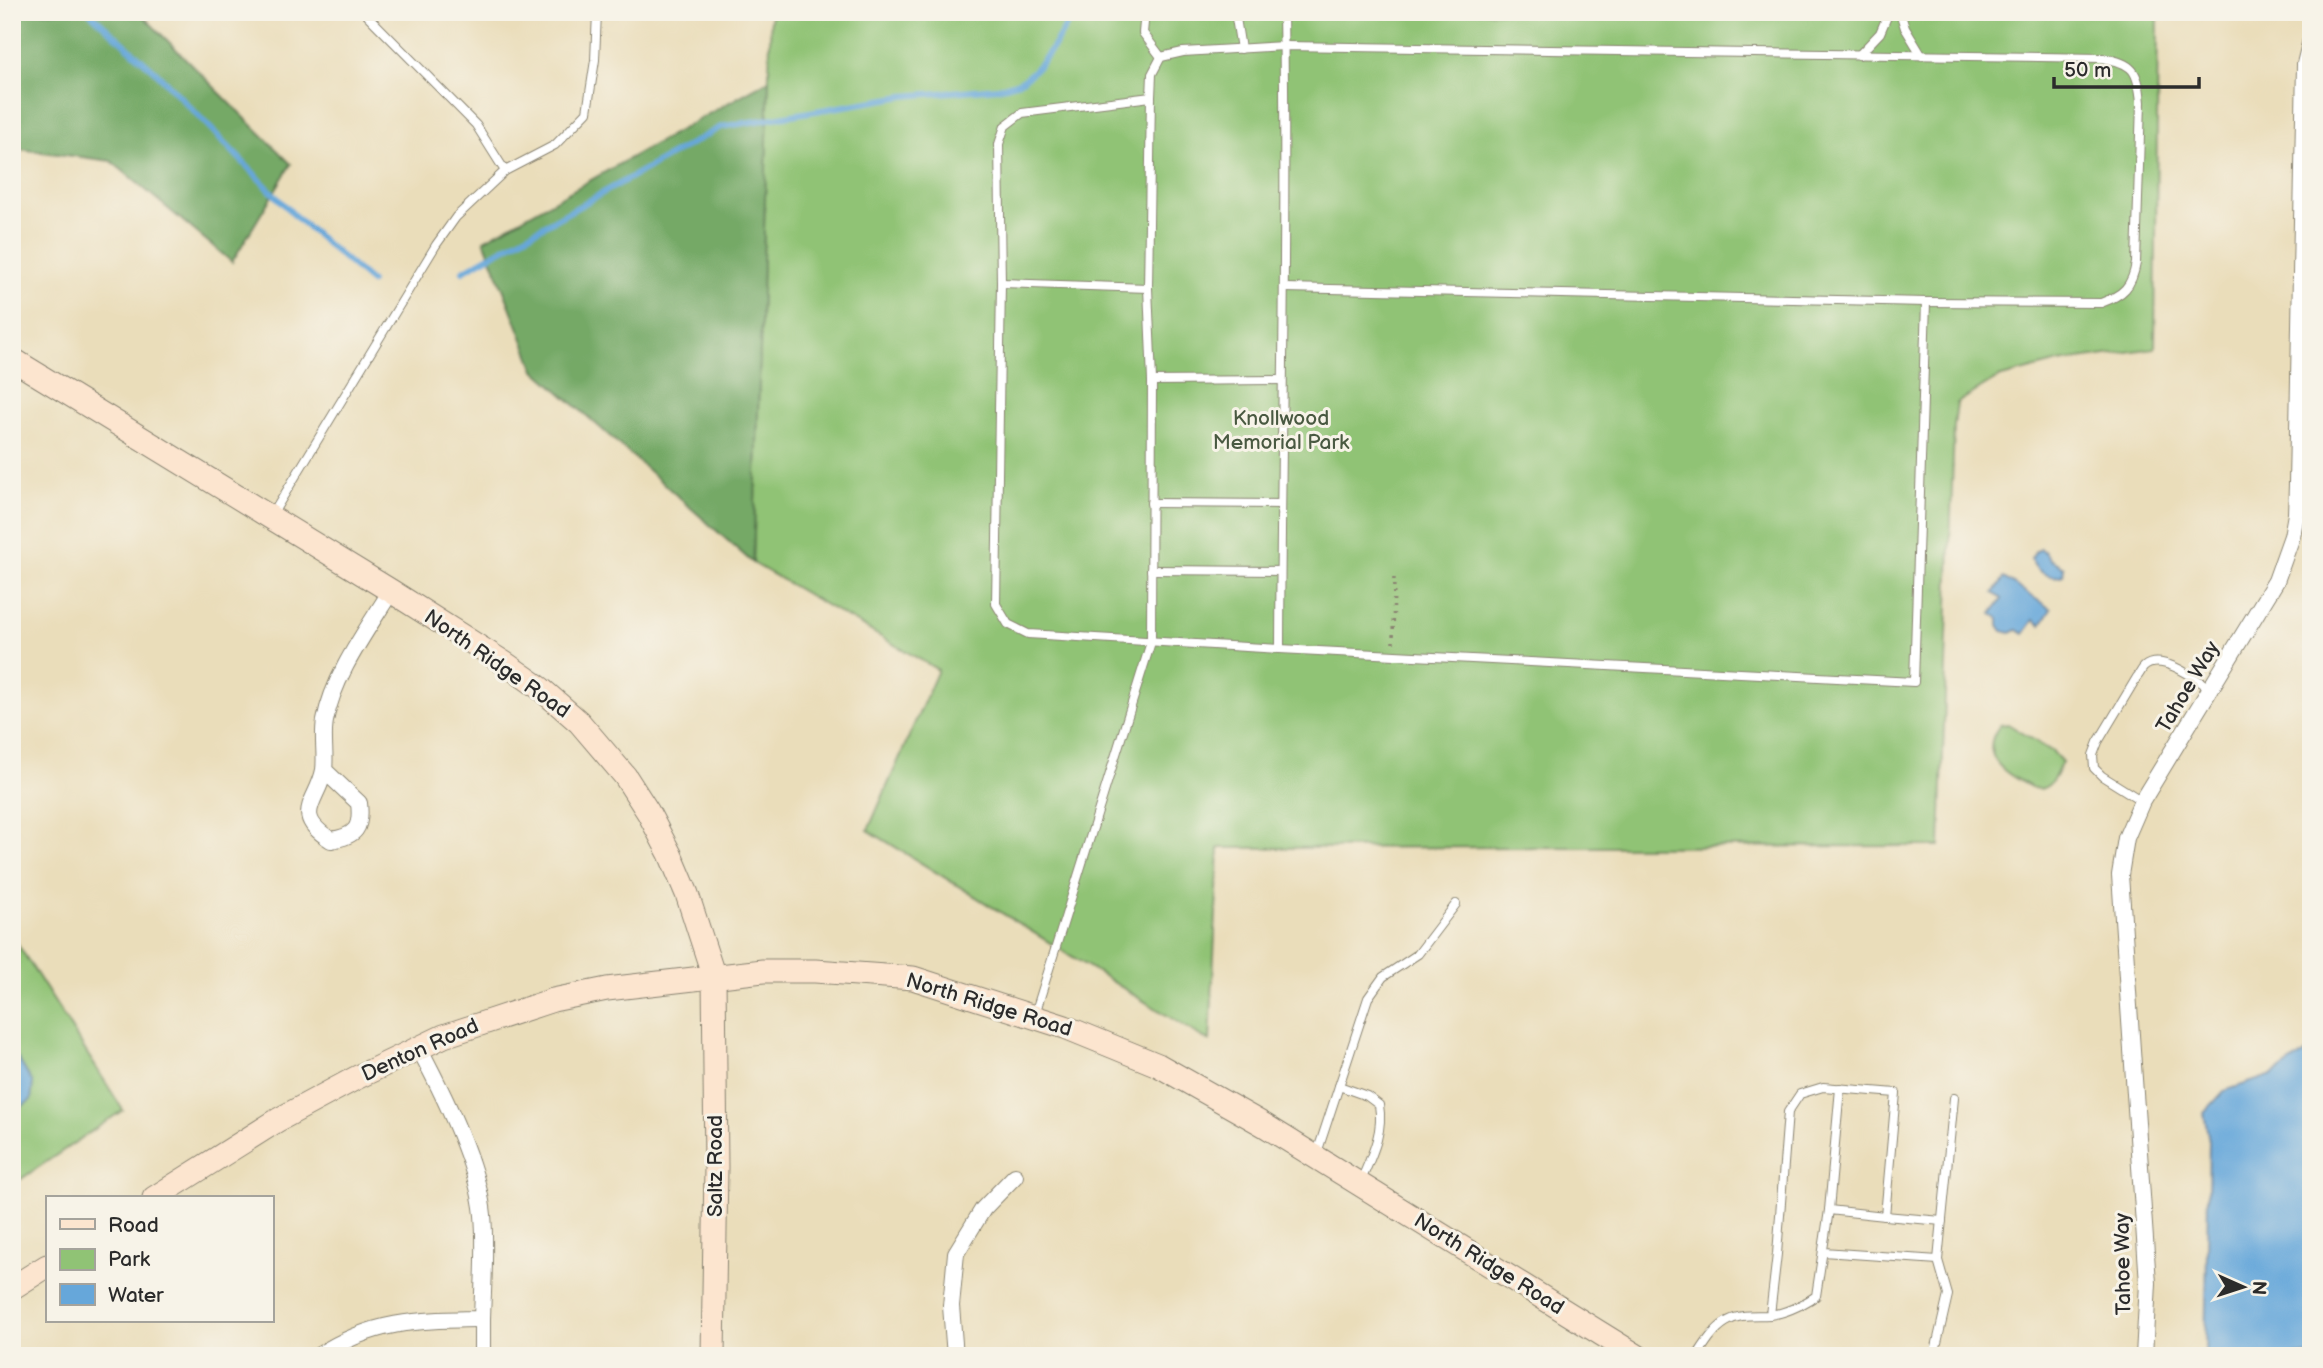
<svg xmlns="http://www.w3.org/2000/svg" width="2323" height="1368" viewBox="0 0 2323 1368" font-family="'Balsamiq Sans',sans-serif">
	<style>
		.green { fill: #90c375; stroke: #5e7750; stroke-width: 2 }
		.forest { fill: #74a966; stroke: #506a48; stroke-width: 2 }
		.water { fill: #66a7da; stroke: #486982; stroke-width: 2 }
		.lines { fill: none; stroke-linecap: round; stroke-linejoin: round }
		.stream { stroke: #66a7da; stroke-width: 6 }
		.lane-casing { stroke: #8a8472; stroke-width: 10 }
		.street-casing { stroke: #8a8472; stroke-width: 18 }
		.secondary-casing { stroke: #8a8472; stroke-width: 25 }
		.path { stroke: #8a8472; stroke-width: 3.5; stroke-dasharray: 2 5; stroke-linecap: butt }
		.lane { stroke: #fff; stroke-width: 8 }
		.street { stroke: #fff; stroke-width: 16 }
		.secondary { stroke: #fce5cf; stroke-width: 23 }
		.labels { text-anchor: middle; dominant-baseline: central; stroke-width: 6; stroke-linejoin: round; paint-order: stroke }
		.park-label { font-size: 21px; fill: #495941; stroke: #f7f3e8 }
		.street-label { font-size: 21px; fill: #2b2b2b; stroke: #f7f3e8 }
	</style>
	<rect width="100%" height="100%" fill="#f7f3e8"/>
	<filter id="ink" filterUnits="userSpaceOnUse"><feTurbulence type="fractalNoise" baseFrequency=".0143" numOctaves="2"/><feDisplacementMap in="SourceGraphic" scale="14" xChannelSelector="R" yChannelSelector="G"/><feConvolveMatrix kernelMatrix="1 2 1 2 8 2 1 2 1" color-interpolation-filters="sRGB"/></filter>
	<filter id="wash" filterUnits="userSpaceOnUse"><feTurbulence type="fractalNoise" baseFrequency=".00686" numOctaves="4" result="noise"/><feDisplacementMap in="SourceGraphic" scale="28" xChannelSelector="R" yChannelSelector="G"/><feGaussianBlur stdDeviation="1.57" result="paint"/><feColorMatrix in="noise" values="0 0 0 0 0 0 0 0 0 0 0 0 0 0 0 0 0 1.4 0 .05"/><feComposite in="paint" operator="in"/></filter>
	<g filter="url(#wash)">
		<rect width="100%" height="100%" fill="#eaddba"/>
		<g class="green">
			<polygon points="771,12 2158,12 2155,348 2059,362 1998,378 1957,403 1954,426 1940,846 1219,848 1210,1042 868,830 938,670 753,563"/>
			<path d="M 2008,724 L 2053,752 L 2062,762 C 2057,771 2054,784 2043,788 C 2035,791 2028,785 2022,782 C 1997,769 1980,751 2000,725 Z"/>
			<polygon points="12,935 123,1110 12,1185"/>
		</g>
		<g class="forest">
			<polygon points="12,12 139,12 291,164 232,262 111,161 12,148"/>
			<polygon points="769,80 753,563 535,370 484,240"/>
		</g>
		<g class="water">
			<path d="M 2040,549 L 2045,552 L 2051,560 L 2064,567 L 2063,575 C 2050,580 2035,571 2031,559 L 2036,551 Z"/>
			<polygon points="2004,578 2051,609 2041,625 2034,620 2024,634 2017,630 2011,633 2003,631 1999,625 1999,618 1992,614 2002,599 1994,593"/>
			<polygon points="2311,1048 2311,1356 2205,1356 2209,1141 2204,1113 2224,1091 2272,1075 2303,1055"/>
			<polygon points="12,1049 33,1083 31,1100 12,1113"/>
		</g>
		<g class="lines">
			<g class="stream">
				<polyline points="89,12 157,73 297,218 371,282"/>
				<path d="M 463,271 L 721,127 L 904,96 L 998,88 C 1007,86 1016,84 1024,79 C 1044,65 1062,33 1074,12"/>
			</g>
		</g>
	</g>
	<g filter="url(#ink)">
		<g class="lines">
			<g class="lane-casing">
				<g id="lane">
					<polyline points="364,12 476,125 505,171"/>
					<polyline points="1145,12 1143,33 1161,57"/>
					<polyline points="1235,12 1241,49"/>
					<polyline points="1900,12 1905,28 1922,56"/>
					<polyline points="1859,55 1880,33 1889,12"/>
					<path d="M 1151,97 L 1022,113 L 1005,126 L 999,144 L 1001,283 L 996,604 L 1008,624 L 1028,634 L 1280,649 C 1281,437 1287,224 1283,12"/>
					<polyline points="1001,283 1148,288"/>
					<polyline points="1152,381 1282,380"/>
					<polyline points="1151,503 1281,504"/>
					<polyline points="272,515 436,245 456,217 505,171 555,145 587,112 595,60 597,12"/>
					<polyline points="1151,570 1280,571"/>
					<polyline points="1280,649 1914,682 1926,302"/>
					<path d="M 2142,801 L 2102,776 L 2094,768 L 2093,755 L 2098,742 L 2137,677 C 2140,674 2141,670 2144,667 C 2161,652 2196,679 2211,689"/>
					<path d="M 1035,1014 L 1151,642 L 1152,381 L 1148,288 L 1151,97 L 1152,74 L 1161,57 L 1183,52 L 1284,46 L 2102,58 C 2134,63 2138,71 2141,102 L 2136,263 C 2132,287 2123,295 2101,303 L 1926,302 L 1285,288"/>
					<path d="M 1339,1086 L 1367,1096 L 1379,1105 C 1384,1133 1371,1157 1360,1183"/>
					<polyline points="1317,1153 1368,998 1383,977 1418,954 1456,904"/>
					<polyline points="1829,1210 1840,1088"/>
					<polyline points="1885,1216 1942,1221"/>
					<polyline points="1823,1252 1938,1260 1954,1098"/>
					<path d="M 1697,1356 C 1705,1344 1713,1330 1726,1322 C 1740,1313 1754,1316 1770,1315 C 1787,1313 1802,1305 1816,1296 L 1829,1210 L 1885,1216 L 1896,1093 L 1823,1087 L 1800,1094 L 1788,1112 L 1777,1254 L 1770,1315"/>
					<polyline points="1934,1356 1948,1295 1938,1260"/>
				</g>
			</g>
			<g class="street-casing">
				<g id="street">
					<path d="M 324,770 L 359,803 C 362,828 356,836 331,840 C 290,814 318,802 324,770 C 326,755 322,737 325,721 C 333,676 367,630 391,591"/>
					<path d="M 318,1356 C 373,1320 419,1320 482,1319 C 483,1284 486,1249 483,1215 C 478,1164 443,1093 419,1048"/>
					<polyline points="482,1356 482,1319"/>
					<polyline points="955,1356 951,1306 956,1253 983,1209 1015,1176"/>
					<polyline points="2144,1356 2148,1283 2120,875 2126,838 2142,801 2276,581 2292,536 2296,514 2297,484 2305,64 2311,40"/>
				</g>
			</g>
			<g class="secondary-casing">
				<g id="secondary">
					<polyline points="12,359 391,591 506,664 540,688 579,722 625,776 648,812 670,854 687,894 714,977 716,1167 713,1356"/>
					<polyline points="154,1198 278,1120 356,1078 444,1036 553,1000 607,989 763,971 815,971 913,978 1065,1027 1158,1065 1264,1125 1637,1356"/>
					<polyline points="12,1288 47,1266"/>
				</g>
			</g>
			<polyline class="path" points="1393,643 1394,575"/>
			<use href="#lane" class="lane"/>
			<use href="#street" class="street"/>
			<use href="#secondary" class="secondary"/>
		</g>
	</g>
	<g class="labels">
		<g class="park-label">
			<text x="1281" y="418">Knollwood<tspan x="1281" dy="24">Memorial Park</tspan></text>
		</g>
		<g class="street-label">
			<text transform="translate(497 664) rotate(35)">North Ridge Road</text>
			<text transform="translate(2188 687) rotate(-59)">Tahoe Way</text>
			<text transform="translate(989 1005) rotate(17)">North Ridge Road</text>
			<text transform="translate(420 1050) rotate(-24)">Denton Road</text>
			<text transform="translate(715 1166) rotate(-90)">Saltz Road</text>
			<text transform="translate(1489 1264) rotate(32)">North Ridge Road</text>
			<text transform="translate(2123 1264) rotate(-91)">Tahoe Way</text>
		</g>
	</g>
	<rect width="2323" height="1368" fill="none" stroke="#f7f3e8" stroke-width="42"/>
	<rect x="46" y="1196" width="228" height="126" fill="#f7f3e8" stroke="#a5a39c" stroke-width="2"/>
	<rect x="60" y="1219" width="35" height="10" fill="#fce5cf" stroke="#a5a39c" stroke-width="2"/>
	<text x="108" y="1232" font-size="21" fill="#2b2b2b">Road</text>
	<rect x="60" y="1249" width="35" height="21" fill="#90c375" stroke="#a5a39c" stroke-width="2"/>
	<text x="108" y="1266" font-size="21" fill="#2b2b2b">Park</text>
	<rect x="60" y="1284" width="35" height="21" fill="#66a7da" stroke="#a5a39c" stroke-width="2"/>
	<text x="108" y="1302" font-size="21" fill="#2b2b2b">Water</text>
	<g transform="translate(2243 1287) rotate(93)" stroke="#f7f3e8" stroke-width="5" paint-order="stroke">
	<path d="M0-5L12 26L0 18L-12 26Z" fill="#2b2b2b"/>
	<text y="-10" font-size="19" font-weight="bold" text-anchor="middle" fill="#2b2b2b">N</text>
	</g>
	<path d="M2054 77v10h145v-10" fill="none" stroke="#2b2b2b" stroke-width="3.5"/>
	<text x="2064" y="77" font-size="21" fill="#2b2b2b" stroke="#f7f3e8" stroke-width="5" paint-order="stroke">50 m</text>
</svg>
